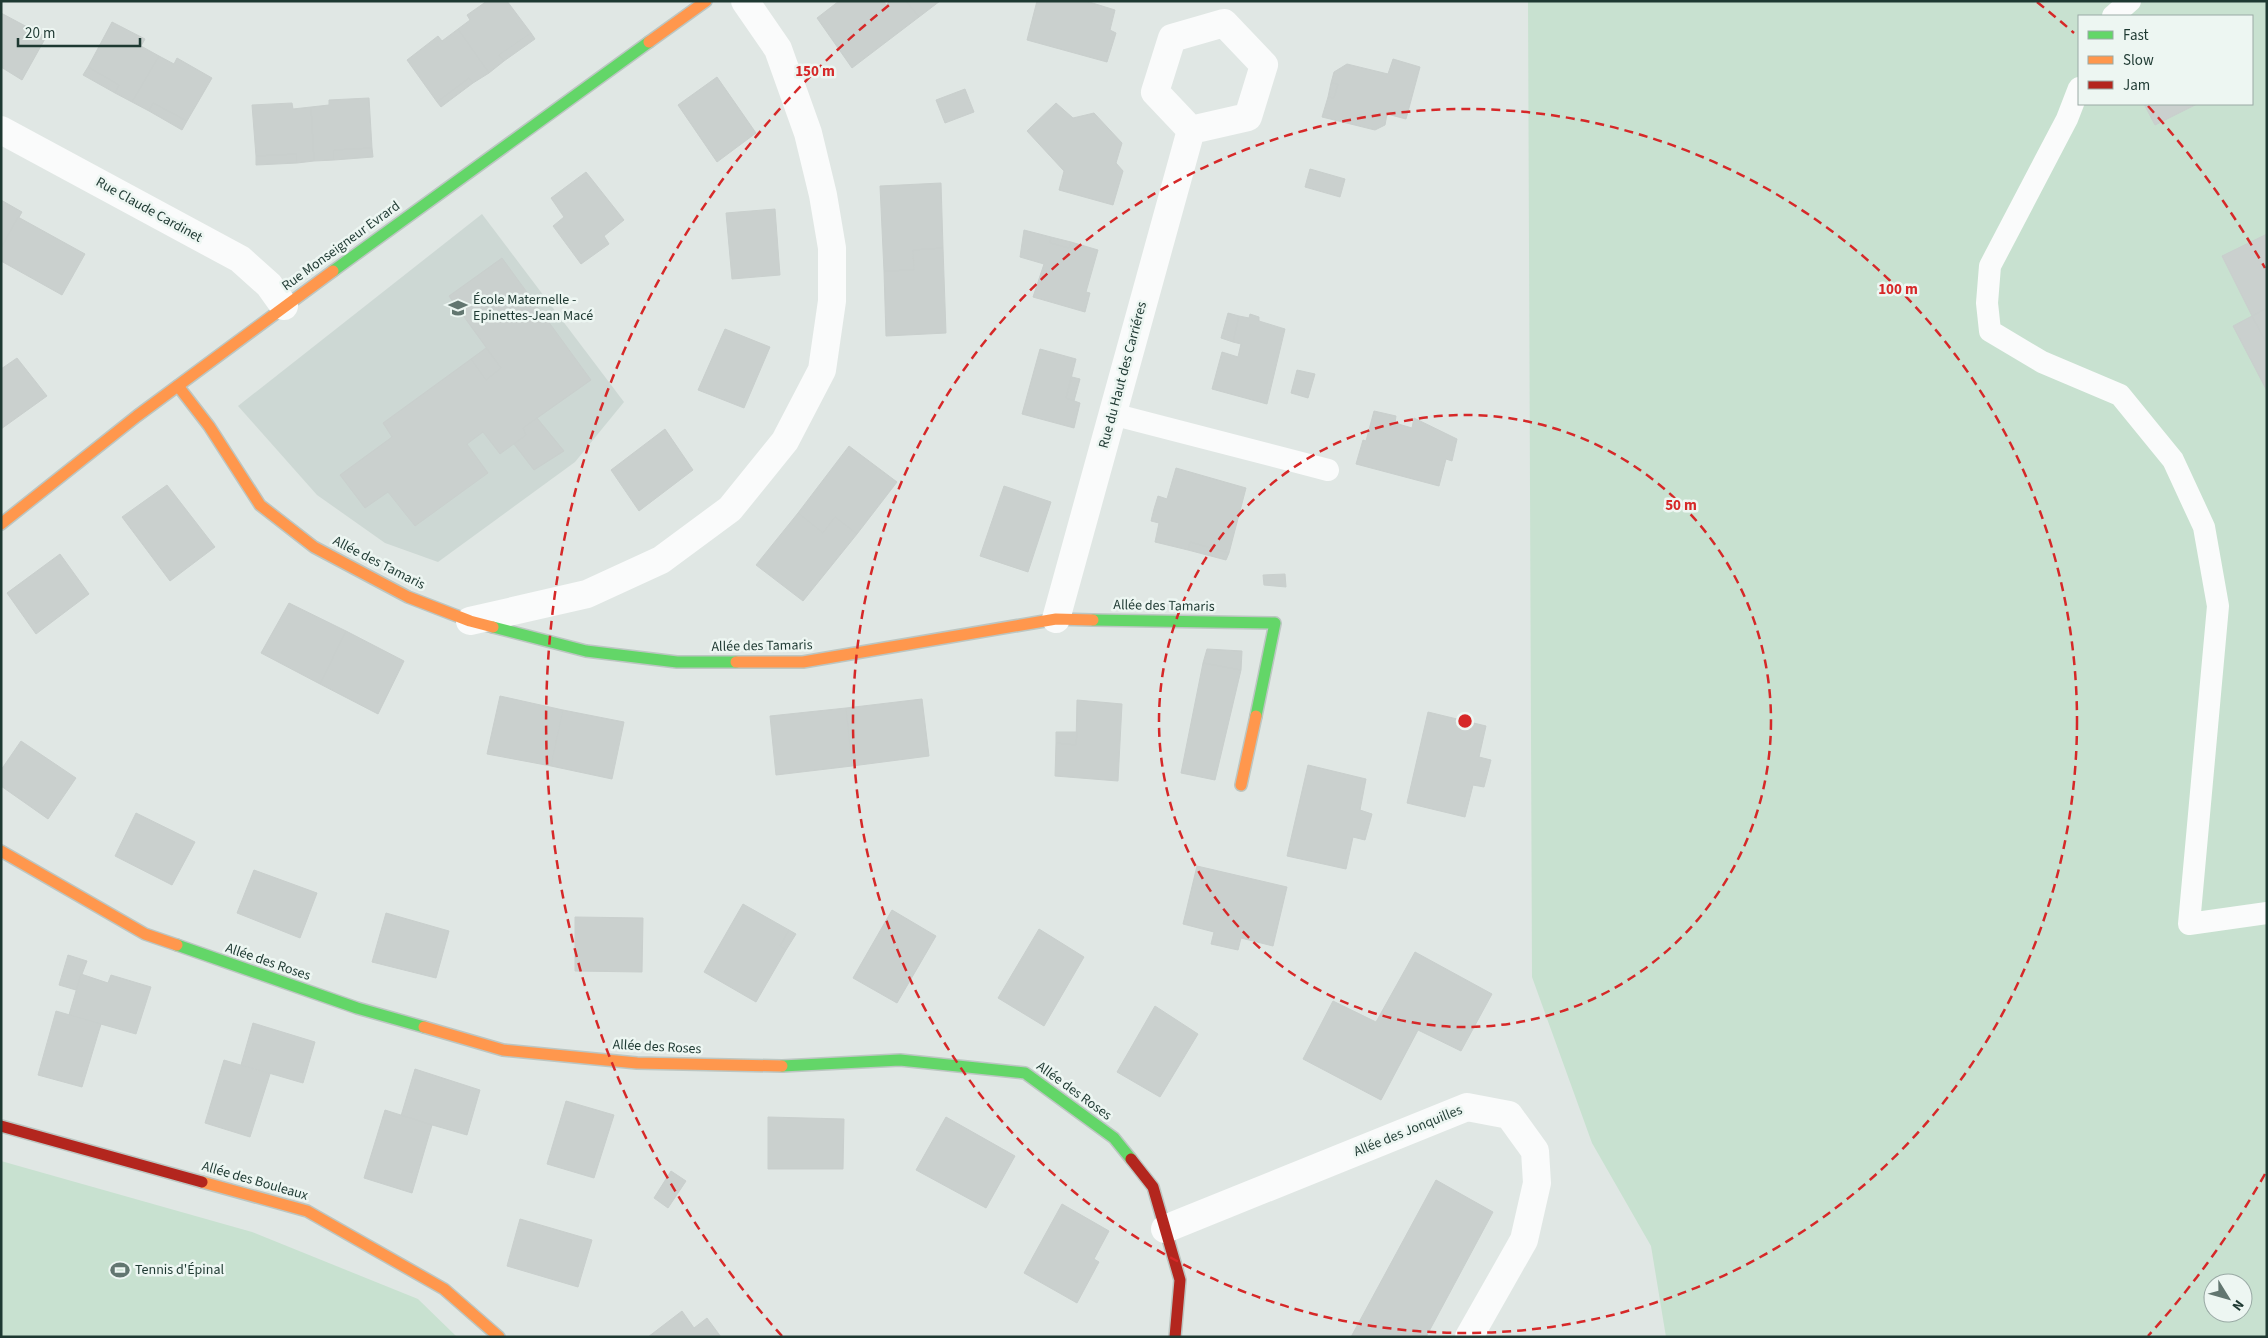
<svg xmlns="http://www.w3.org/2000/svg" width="2268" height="1338" viewBox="0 0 2268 1338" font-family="'Source Sans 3',sans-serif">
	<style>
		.built { fill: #cdd8d4 }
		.green { fill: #c8e1d0; fill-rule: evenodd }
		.building { fill: #cad0ce; stroke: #c9cfcd }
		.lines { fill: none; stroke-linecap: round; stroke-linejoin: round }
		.fast-casing { stroke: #bcc6c2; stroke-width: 14 }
		.slow-casing { stroke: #bcc6c2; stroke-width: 14 }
		.jam-casing { stroke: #bcc6c2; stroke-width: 14 }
		.lane { stroke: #fafbfb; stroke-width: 22 }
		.street { stroke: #fafbfb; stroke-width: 28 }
		.fast { stroke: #63d668; stroke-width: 11 }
		.slow { stroke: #ff974d; stroke-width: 11 }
		.jam { stroke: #b3261e; stroke-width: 11 }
		.ring { fill: none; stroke: #d62828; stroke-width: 2.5; stroke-dasharray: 9 6 }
		.labels { text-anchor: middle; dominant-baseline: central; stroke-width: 5; stroke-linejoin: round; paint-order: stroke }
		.street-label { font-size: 14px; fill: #1e3932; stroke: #edf6f2 }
		.poi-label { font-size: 14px; fill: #1e3932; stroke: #edf6f2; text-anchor: start }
		.centre { fill: #d62828; stroke: #edf6f2; stroke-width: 2.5 }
		.ring-label { font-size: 15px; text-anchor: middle; font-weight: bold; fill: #d62828; stroke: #edf6f2; stroke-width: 5; stroke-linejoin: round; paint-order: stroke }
	</style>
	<rect width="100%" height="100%" fill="#e0e7e4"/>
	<polygon class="built" points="482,214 624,402 575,462 438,562 385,543 317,495 238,406"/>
	<g class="green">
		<path d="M 1528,1 L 2267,1 L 2267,1337 L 1666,1337 L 1651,1246 L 1592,1143 L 1532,977 ZM 2079,16 L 2252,16 L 2252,104 L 2079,104 ZM 2213,1283 L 2243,1283 L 2243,1313 L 2213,1313 Z"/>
		<polygon points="1,1161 252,1232 418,1299 457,1337 1,1337"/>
	</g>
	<g class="building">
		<polygon points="487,1 507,1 531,33 499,55 504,61 489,73 458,29 470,20 467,15"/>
		<polygon points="839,1 884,1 886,5 890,1 906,1 919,17 852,68 817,18"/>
		<polygon points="906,1 940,1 919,17"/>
		<polygon points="1037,1 1086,1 1115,10 1110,30 1116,33 1107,62 1027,40"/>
		<polygon points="1,13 46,37 22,80 1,67"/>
		<polygon points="112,22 145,39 141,46 159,56 132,102 115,93 119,85 88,67"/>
		<polygon points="458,29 489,73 473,83 469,78 437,102 407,60 438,36 442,41"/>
		<polygon points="531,33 535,39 504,61 499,55"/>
		<polygon points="159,56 174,64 177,58 212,78 187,121 153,103 149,111 132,102"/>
		<polygon points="1393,59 1420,67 1406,119 1387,114 1385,125 1375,130 1322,117 1328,97 1334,98 1338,84 1331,83 1334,72 1347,64 1388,74"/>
		<polygon points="88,67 119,85 115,93 83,75"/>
		<polygon points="717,77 756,133 717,162 678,105"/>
		<polygon points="469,78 473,83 441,107 437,102"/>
		<polygon points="1331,83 1338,84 1334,98 1328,97"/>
		<polygon points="965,89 974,112 945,123 936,100"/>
		<polygon points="369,98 372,148 334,150 334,160 314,161 311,107 329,105 329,100"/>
		<polygon points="153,103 187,121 182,130 149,111"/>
		<polygon points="292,103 293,109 311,107 314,161 297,163 297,154 256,156 252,105"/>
		<polygon points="1056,103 1073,118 1094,113 1122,143 1116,163 1123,171 1113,205 1059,190 1064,171 1027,131"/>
		<polygon points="2144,104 2197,104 2155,125"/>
		<polygon points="372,148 373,157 334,160 334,150"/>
		<polygon points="297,154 297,163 256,165 256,156"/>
		<polygon points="1310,169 1345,179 1340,197 1305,187"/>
		<polygon points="586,172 624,220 604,236 609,244 581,264 553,226 564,217 551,198"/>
		<polygon points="941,183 943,248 913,250 914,270 884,271 880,186"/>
		<polygon points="1,200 22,212 1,248"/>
		<polygon points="775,209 780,275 732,279 726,213"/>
		<polygon points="18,217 85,254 62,295 1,261 1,248"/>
		<polygon points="1024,230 1051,237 1050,243 1069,248 1071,242 1098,250 1086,292 1090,293 1085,312 1033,297 1044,264 1020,257"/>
		<polygon points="2267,234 2267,308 2252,316 2222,256"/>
		<polygon points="1051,237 1071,242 1069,248 1050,243"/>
		<polygon points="943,248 946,333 886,336 884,271 914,270 913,250"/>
		<polygon points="502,258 591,380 523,428 526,435 500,454 483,432 467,444 488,473 415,526 388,492 365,508 340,475 392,437 383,423 471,359 486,380 501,368 449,296"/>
		<polygon points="2267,308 2267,344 2252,316"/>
		<polygon points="1228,313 1239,316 1233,342 1221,338"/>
		<polygon points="1250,314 1259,317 1259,321 1285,329 1267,404 1212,389 1222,352 1238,357 1241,344 1233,342 1239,316 1249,318"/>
		<polygon points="2252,316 2267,344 2267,391 2233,326"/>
		<polygon points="725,329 770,347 744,408 698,390"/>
		<polygon points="486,348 501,368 486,380 471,359"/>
		<polygon points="1040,349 1076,359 1066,398 1080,403 1074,428 1022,414"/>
		<polygon points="17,358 47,396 1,429 1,369"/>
		<polygon points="1297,370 1315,374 1308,398 1291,393"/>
		<polygon points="1072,377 1080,379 1074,401 1066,398"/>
		<polygon points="1374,411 1396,416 1395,423 1412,428 1414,418 1457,439 1452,461 1446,459 1439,486 1356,464 1363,440 1366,441"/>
		<polygon points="537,418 564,451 534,470 514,444 526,435 523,428"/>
		<polygon points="665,429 693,470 639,511 611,470"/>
		<polygon points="849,446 897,482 857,534 835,517 823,533 798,513"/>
		<polygon points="1176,468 1246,488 1229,553 1190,542 1188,550 1155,542 1159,523 1151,521 1154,509 1158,496 1167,499"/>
		<polygon points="167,485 215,547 170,581 122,517"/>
		<polygon points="1004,486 1051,502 1028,572 980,556"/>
		<polygon points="798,513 823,533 835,517 857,534 803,601 756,565"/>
		<polygon points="1190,542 1229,553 1226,560 1188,550"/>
		<polygon points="60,554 89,594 36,634 7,593"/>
		<polygon points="1285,574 1286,587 1264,585 1263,575"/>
		<polygon points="289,603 346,631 320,684 261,653"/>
		<polygon points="346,631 404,661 378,714 320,684"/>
		<polygon points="1207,649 1242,651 1241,670 1203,663"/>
		<polygon points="1203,663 1241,670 1215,780 1181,773"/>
		<polygon points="500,696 563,710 551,766 487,754"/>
		<polygon points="922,699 929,756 852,766 846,708"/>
		<polygon points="1077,700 1122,704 1118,781 1055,776 1056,743 1076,745"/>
		<polygon points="846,708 852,766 776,775 770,716"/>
		<polygon points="563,710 624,722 612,779 551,766"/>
		<polygon points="1428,712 1486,726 1479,757 1491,760 1484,787 1473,785 1465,817 1407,803"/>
		<polygon points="1056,732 1077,732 1076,745 1056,743"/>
		<polygon points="21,741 76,778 48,819 1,786 1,770"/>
		<polygon points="1308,765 1366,779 1360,810 1372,814 1365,840 1353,837 1346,869 1287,856"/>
		<polygon points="136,813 195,842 172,885 115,856"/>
		<polygon points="1197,866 1287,887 1273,946 1241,938 1238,950 1211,944 1214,932 1183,924"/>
		<polygon points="254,870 317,893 300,938 237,913"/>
		<polygon points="743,904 789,930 780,946 786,950 756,1002 704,972"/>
		<polygon points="892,910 936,936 897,1003 853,978"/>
		<polygon points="386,913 449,931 436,978 372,962"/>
		<polygon points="575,917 643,918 642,972 575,971"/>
		<polygon points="1039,929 1084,957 1044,1026 998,998"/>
		<polygon points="789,930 796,934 786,950 780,946"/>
		<polygon points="1415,952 1492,994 1461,1051 1418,1030 1381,1100 1303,1059 1333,1001 1376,1022"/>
		<polygon points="68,955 87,961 76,990 59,985"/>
		<polygon points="81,974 108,983 111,975 151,987 136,1034 69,1015"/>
		<polygon points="1155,1006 1198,1034 1160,1097 1117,1072"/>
		<polygon points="56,1011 101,1024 82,1087 38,1075"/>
		<polygon points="253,1023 315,1042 303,1083 241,1065"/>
		<polygon points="224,1060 270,1074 250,1137 205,1123"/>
		<polygon points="415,1069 480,1090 467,1135 401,1116"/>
		<polygon points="566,1101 614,1115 594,1178 547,1164"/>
		<polygon points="385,1110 432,1125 412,1193 364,1178"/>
		<polygon points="768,1117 844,1119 843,1169 768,1169"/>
		<polygon points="946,1117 1015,1156 986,1208 916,1170"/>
		<polygon points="671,1171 686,1181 668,1208 654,1198"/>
		<polygon points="1436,1180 1493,1212 1426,1337 1351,1337"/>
		<polygon points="1062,1204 1109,1231 1094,1259 1099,1262 1077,1303 1024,1273"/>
		<polygon points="520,1219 592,1240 578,1287 507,1266"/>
		<polygon points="682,1311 694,1328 707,1318 721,1337 648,1337"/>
	</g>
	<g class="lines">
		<g class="fast-casing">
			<g id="fast">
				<polyline points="333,271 649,42"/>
				<polyline points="1093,620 1275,623 1256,716"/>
				<polyline points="493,627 586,651 677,662 736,662"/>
				<polyline points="177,945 357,1008 424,1027"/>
				<polyline points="782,1066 900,1060 1025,1073 1114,1138 1131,1159"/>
			</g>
		</g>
		<g class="slow-casing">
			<g id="slow">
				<polyline points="649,42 706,1"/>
				<polyline points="178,386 209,426 260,505 314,547 408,597 470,621 493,627"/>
				<polyline points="1,524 137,416 333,271"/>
				<polyline points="736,662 803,662 1056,619 1093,620"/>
				<polyline points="1241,785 1256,716"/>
				<polyline points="1,851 145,934 177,945"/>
				<polyline points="424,1027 503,1050 637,1063 782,1066"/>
				<polyline points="202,1182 307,1211 444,1289 499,1337"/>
			</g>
		</g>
		<g class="jam-casing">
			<g id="jam">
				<polyline points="1,1126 202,1182"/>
				<polyline points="1131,1159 1153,1187 1180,1280 1175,1337"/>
			</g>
		</g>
		<g class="lane">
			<polyline points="2113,16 2130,1"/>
			<polyline points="2079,88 2067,119 1990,266 1987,303 1990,331 2042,362 2120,395 2173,460 2204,527 2218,606 2189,924 2267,913"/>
			<polyline points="1112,414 1328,470"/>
		</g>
		<g class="street">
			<polyline points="1,130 240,259 269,285 284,306"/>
			<polyline points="1056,619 1191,130 1248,117 1264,65 1224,23 1172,38 1155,92 1191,130"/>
			<polyline points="470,621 587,594 661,560 730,509 785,441 822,370 832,301 832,248 823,195 808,133 778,49 745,1"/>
			<polyline points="1165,1229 1467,1107 1509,1115 1535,1151 1537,1183 1524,1240 1469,1337"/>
		</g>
		<use href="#fast" class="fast"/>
		<use href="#slow" class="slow"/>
		<use href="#jam" class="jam"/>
	</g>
	<g class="ring">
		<circle cx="1465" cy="721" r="306"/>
		<circle cx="1465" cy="721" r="612"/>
		<path d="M2265 1174A919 919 0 0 1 2148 1336M782 1336A919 919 0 0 1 893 2M2037 2A919 919 0 0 1 2074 33M2148 106A919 919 0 0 1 2265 268"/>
	</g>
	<defs>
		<g id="school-bare" transform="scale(1.5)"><path d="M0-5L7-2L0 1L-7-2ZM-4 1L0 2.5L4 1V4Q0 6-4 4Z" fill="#627670" stroke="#edf6f2" stroke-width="2.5" paint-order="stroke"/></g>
		<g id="stadium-bare" transform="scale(1.5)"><path d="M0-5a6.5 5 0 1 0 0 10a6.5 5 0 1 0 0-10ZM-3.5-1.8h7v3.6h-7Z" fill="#627670" stroke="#edf6f2" stroke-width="2.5" paint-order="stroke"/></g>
	</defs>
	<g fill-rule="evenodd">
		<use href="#school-bare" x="458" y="308"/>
		<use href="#stadium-bare" x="120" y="1270"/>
	</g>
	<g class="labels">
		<g class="street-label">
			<text transform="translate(149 210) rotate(29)">Rue Claude Cardinet</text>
			<text transform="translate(341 246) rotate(-36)">Rue Monseigneur Evrard</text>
			<text transform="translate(1123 375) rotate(-75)">Rue du Haut des Carriéres</text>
			<text transform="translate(379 563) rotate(27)">Allée des Tamaris</text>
			<text transform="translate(1164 606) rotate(1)">Allée des Tamaris</text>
			<text transform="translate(762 646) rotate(-1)">Allée des Tamaris</text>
			<text transform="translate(268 962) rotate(19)">Allée des Roses</text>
			<text transform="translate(657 1047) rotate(3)">Allée des Roses</text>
			<text transform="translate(1074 1091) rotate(36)">Allée des Roses</text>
			<text transform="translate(1408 1131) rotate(-22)">Allée des Jonquilles</text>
			<text transform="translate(255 1181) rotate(16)">Allée des Bouleaux</text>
		</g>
		<g class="poi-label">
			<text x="473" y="300">École Maternelle -<tspan x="473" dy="16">Epinettes-Jean Macé</tspan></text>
			<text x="135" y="1270">Tennis d'Épinal</text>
		</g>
	</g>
	<circle cx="1465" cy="721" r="8" class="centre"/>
	<g class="ring-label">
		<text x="815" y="76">150 m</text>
		<text x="1898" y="294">100 m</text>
		<text x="1681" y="510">50 m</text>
	</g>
	<rect width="2268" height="1338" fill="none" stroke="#1e3932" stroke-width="5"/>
	<rect x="2078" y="15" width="175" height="90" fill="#edf6f2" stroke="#9aaaa5"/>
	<rect x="2088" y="31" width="25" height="8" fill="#63d668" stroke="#9aaaa5"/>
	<text x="2123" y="40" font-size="15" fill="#1e3932">Fast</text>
	<rect x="2088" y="56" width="25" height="8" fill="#ff974d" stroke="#9aaaa5"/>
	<text x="2123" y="65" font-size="15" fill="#1e3932">Slow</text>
	<rect x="2088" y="81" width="25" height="8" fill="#b3261e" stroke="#9aaaa5"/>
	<text x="2123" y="90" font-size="15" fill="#1e3932">Jam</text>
	<g transform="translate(2228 1298) rotate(127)"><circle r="24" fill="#edf6f2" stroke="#9aaaa5"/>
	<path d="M0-4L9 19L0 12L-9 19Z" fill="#627670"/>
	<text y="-8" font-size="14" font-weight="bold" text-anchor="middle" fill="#1e3932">N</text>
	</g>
	<path d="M18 38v8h122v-8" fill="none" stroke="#1e3932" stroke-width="2.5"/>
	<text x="25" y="38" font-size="15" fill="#1e3932" stroke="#edf6f2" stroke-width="4" paint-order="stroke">20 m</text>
</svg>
